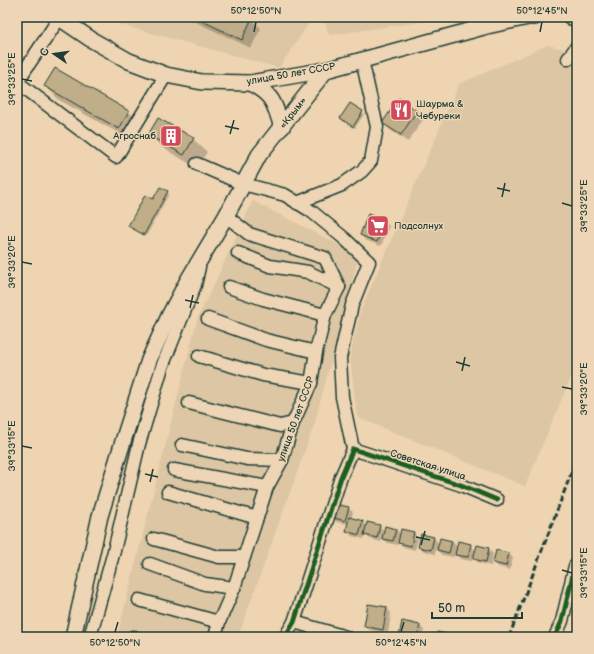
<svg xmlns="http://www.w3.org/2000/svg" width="594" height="654" viewBox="0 0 594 654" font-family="'Balsamiq Sans',sans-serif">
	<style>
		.built { fill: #dcc6a3 }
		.shadow { fill: #0003 }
		.building { fill: #bfae88; stroke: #1f3d34 }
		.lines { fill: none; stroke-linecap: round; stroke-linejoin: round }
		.minor-casing { stroke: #1f3d34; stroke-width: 15 }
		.major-casing { stroke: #1f3d34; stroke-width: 18 }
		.minor { stroke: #edd5b5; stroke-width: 12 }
		.major { stroke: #edd5b5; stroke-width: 15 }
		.rail { stroke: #1f3d34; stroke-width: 3; stroke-dasharray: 6 3; stroke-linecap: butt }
		.cycleway-casing { stroke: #edd5b5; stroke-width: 8 }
		.cycleway { stroke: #1b5e20; stroke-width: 5 }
		.ticks { fill: none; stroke: #1f3d34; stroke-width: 1.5 }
		.labels { text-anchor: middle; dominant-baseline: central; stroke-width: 3; stroke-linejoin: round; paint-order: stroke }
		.street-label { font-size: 10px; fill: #1f3d34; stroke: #edd5b5 }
		.poi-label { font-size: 10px; fill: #1f3d34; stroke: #edd5b5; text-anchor: start }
		.neatline { fill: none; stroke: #1f3d34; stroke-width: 1.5 }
		.ticks-label { font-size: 10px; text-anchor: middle; fill: #1f3d34 }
	</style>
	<rect width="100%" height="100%" fill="#eed4b1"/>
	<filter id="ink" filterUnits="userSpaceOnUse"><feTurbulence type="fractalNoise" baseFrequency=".025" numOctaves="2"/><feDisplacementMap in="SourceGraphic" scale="8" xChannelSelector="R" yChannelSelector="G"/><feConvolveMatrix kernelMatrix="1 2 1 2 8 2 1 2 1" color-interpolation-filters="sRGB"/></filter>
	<g filter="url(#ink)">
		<g class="built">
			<polygon points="108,17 313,17 279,68 118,24"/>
			<polygon points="324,17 455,17 329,35"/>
			<polygon points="548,45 577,53 577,363 525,486 357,417 350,357 360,312 459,84"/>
			<polygon points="253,201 359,255 314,425 238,637 117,637 197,320"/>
		</g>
		<g class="shadow">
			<polygon points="185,17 247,17 251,19 261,28 251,48"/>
			<polygon points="46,86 128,111 142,125 133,141 59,100"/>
			<polygon points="417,111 424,118 408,142 390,130 383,123"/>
			<polygon points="362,112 364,114 355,128 343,120"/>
			<polygon points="150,135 193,139 207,152 197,168 163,148"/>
			<polygon points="167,192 169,194 146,236 131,228 153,201"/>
			<polygon points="384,222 389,226 381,246 365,240 361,235"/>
			<polygon points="348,508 353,512 351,519 362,521 367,527 379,526 385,531 396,529 401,535 414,533 418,538 415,550 404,547 398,542 398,545 388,543 382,537 381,542 370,539 365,534 364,539 352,536 347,531 349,524 337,522 332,517"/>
			<polygon points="433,537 439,544 452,541 458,547 470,545 476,551 477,546 489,549 493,554 491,566 479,563 473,557 472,561 460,559 455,553 454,557 442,555 436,549 435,554 424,551 419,547"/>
			<polygon points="508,553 513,558 510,570 499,567 494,563"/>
			<polygon points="387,608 391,613 388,634 369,630 365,626"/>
			<polygon points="419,625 424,630 422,637 400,637"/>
		</g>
		<g class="building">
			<polygon points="194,17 250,17 252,18 242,40"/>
			<polygon points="55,68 129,111 119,129 44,86"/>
			<polygon points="399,98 417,111 401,135 382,123"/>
			<polygon points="350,103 363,111 353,127 340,118"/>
			<polygon points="158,118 194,138 184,155 148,135"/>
			<polygon points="160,187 168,191 144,235 128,226 145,195 153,199"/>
			<polygon points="368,214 385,221 377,242 360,235"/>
			<polygon points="335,504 349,507 345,521 331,517"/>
			<polygon points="349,517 363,521 359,535 346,531"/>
			<polygon points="367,522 380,525 377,538 364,535"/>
			<polygon points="385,526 396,529 393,541 382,539"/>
			<polygon points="401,529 414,532 411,546 398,543"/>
			<polygon points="421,534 434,537 431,550 418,547"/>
			<polygon points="440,538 452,541 449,553 437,550"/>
			<polygon points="458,541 471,544 468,557 455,555"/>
			<polygon points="477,545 489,548 486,562 473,559"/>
			<polygon points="496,550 509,553 506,566 493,563"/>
			<polygon points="368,604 387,607 383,630 364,626"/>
			<polygon points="402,621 420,625 417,637 399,637"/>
			<polygon points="437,632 456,636 456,637 437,637"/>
		</g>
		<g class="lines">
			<g class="minor-casing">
				<g id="minor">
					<polyline points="60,17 17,82 116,157 166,75"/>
					<polyline points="472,17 477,29"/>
					<polyline points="568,59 577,46"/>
					<polyline points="197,164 243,184 285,195 311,211 345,239 369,262 352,305 340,358 342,397 353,449 341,477 294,622 285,637"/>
					<polyline points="297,203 342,185 362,171 371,161 377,127 362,60"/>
					<polyline points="238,253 270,266 308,272 339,287"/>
					<polyline points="229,287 263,299 325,315"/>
					<polyline points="208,319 266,340 316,352"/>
					<polyline points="199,356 263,375 311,383"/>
					<polyline points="189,403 280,426 293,423"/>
					<polyline points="182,445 247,459 282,460"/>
					<polyline points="353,449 461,485 497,500"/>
					<polyline points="174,470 267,487"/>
					<polyline points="168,492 257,518"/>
					<polyline points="154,539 219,557 244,557"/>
					<polyline points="150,564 205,584 234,588"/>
					<polyline points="139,600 219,622"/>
					<polyline points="294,622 346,637"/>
					<polyline points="90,637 114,551 139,444 162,367 195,285 199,267"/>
					<polyline points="133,637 134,637"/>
					<polyline points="215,637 219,622 234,588 267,487 282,460 293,423 311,383 316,352 325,315 339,287 325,258 249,234 226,216"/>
					<polyline points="555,637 562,621 575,566 577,564"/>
				</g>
			</g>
			<g class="major-casing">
				<g id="major">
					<polyline points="58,17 92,40 129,61 166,75 202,82 250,83 326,70 487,26 528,17 535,17"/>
					<polyline points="571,17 577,18"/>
					<path d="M 250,83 C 274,95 274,104 282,127"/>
					<polyline points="73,637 100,516 125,435 149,360 169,316 188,280 226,216 259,155 326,70"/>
				</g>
			</g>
			<use href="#minor" class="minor"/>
			<use href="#major" class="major"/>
			<polyline class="rail" points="509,637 577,458"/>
			<g class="cycleway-casing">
				<g id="cycleway">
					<polyline points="285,637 294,622 341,477 353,449 461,485 497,500"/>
					<polyline points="555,637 562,621 575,566 577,564"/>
				</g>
			</g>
			<use href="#cycleway" class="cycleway"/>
		</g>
	</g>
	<path class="ticks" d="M 254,32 L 256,22M 540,32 L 542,22M 22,79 L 32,81M 225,126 L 239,129M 230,134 L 234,120M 497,188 L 510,191M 502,197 L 505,183M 562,203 L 572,206M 22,262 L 32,264M 185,300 L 199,303M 190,308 L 193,295M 456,362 L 470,366M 462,371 L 465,357M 562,387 L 572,389M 22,446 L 32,448M 145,474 L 158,477M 150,482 L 153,469M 416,537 L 430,540M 421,545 L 425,531M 562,570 L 572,573M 115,632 L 118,622M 401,632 L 404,622"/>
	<defs>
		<g id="restaurant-square" transform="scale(1.15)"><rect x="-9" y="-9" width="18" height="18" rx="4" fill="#d1495b" stroke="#edd5b5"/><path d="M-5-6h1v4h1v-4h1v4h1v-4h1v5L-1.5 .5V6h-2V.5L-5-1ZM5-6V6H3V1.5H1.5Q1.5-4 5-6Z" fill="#fff"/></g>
		<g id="building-square" transform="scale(1.15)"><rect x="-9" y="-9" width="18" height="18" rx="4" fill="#d1495b" stroke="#edd5b5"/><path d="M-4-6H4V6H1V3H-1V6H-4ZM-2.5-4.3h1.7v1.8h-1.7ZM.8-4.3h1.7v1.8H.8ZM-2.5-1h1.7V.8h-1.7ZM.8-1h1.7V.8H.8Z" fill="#fff"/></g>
		<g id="supermarket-square" transform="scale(1.15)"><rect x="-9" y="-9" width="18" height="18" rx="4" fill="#d1495b" stroke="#edd5b5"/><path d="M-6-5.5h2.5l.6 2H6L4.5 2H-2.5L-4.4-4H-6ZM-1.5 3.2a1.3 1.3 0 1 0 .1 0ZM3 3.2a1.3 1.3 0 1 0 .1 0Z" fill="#fff"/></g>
	</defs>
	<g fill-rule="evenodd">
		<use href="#restaurant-square" x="401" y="110"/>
		<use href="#building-square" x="171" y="136"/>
		<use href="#supermarket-square" x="378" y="226"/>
	</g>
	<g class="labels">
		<g class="street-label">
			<text transform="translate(291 74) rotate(-10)">улица 50 лет СССР</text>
			<text transform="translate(293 113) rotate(-52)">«Крым»</text>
			<text transform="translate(296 419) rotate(-70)">улица 50 лет СССР</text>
			<text transform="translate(428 465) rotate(18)">Советская улица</text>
		</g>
		<g class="poi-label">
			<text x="416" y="104">Шаурма &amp;<tspan x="416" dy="12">Чебуреки</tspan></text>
			<text x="156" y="136" text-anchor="end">Агроснаб</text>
			<text x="394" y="226">Подсолнух</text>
		</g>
	</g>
	<rect width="594" height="654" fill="none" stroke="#edd5b5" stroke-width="44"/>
	<g transform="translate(54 54) rotate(283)" stroke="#edd5b5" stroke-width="3" paint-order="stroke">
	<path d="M0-3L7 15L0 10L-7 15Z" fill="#1f3d34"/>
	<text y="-6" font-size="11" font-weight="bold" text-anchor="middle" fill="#1f3d34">С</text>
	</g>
	<path d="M432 612v6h90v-6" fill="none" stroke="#1f3d34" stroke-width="2"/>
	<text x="438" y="612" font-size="12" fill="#1f3d34" stroke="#edd5b5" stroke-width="3" paint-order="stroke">50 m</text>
	<rect x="22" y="22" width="550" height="610" class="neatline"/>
	<g class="ticks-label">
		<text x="256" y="14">50°12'50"N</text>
		<text x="542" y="14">50°12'45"N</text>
		<text transform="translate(11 79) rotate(-90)" y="4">39°33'25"E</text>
		<text transform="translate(583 206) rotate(-90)" y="4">39°33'25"E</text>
		<text transform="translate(11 262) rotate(-90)" y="4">39°33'20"E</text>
		<text transform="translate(583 389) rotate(-90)" y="4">39°33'20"E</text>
		<text transform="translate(11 446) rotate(-90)" y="4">39°33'15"E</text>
		<text transform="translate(583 573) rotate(-90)" y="4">39°33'15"E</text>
		<text x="115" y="646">50°12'50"N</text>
		<text x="401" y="646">50°12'45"N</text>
	</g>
</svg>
